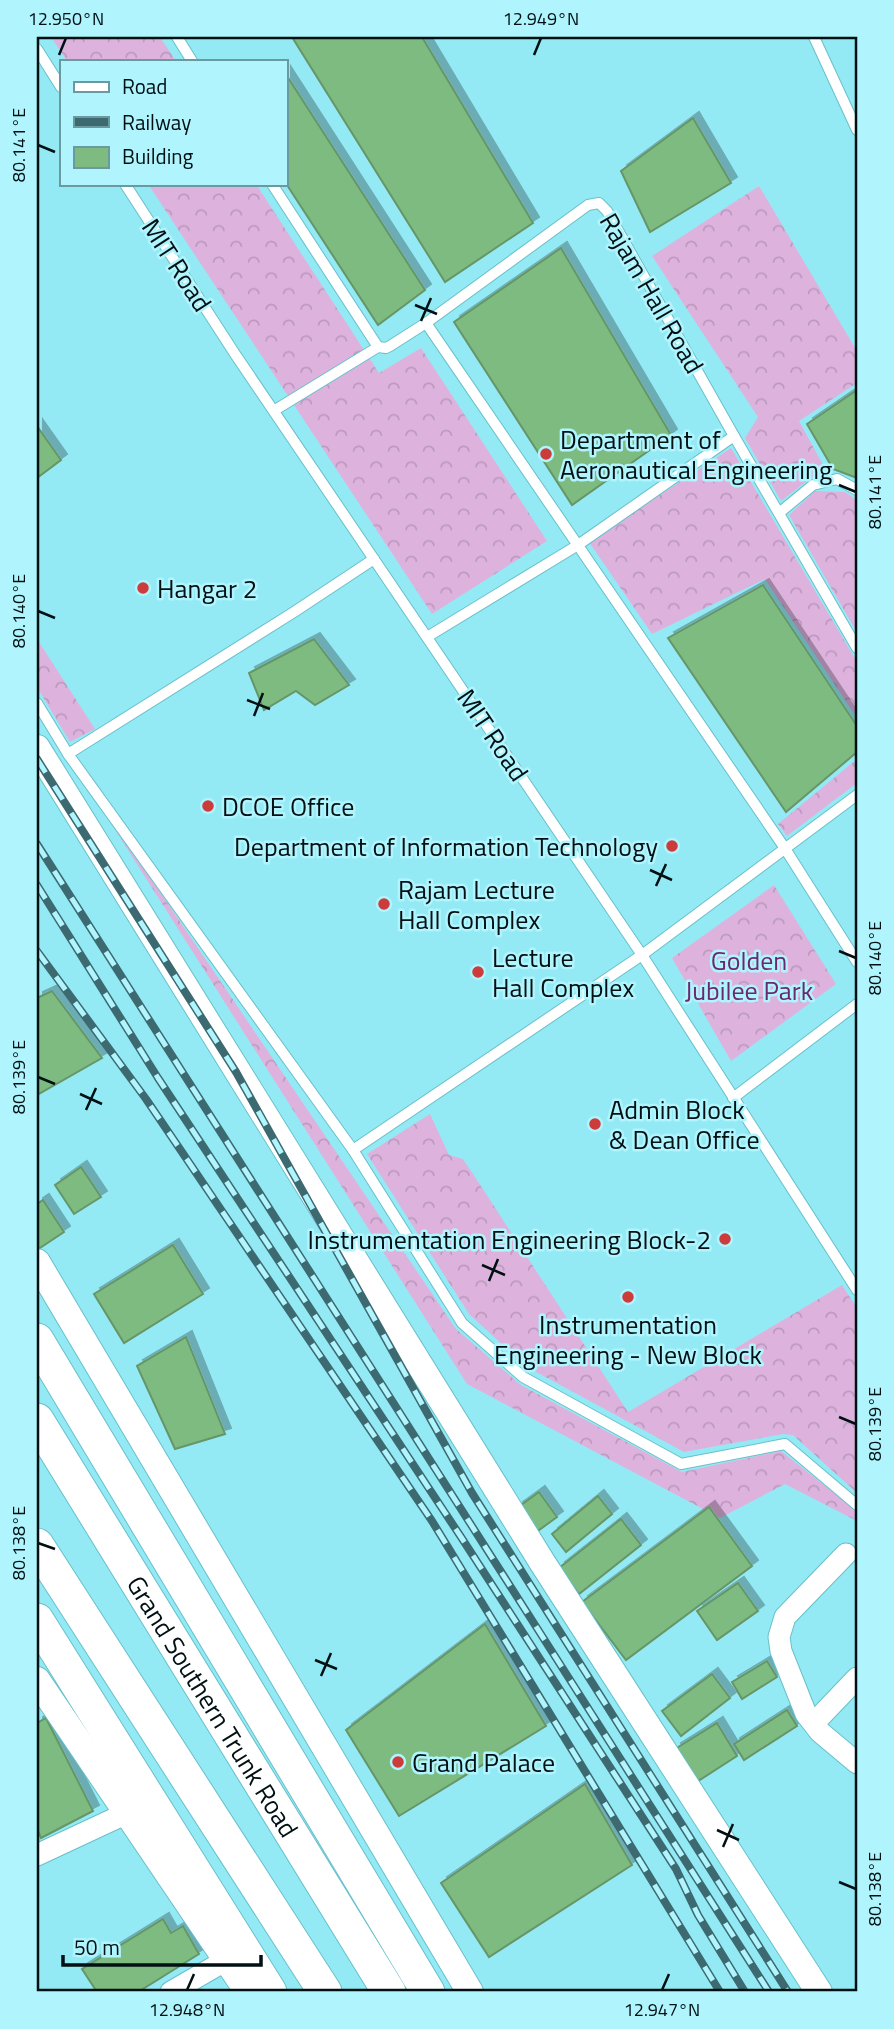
<svg xmlns="http://www.w3.org/2000/svg" width="894" height="2029" viewBox="0 0 894 2029" font-family="'Titillium Web',sans-serif">
	<style>
		.forest { fill: url(#forest-crowns) }
		.building { fill: #7dbb80; stroke: #669668; stroke-width: 2; filter: url(#shadow) }
		.lines { fill: none; stroke-linecap: round; stroke-linejoin: round }
		.service-casing { stroke: #68c0ca; stroke-width: 12 }
		.minor-casing { stroke: #68c0ca; stroke-width: 23 }
		.tertiary-casing { stroke: #68c0ca; stroke-width: 28 }
		.primary-casing { stroke: #68c0ca; stroke-width: 35 }
		.service { stroke: #fff; stroke-width: 10 }
		.minor { stroke: #fff; stroke-width: 21 }
		.tertiary { stroke: #fff; stroke-width: 26 }
		.primary { stroke: #fff; stroke-width: 33 }
		.rail-casing { stroke: #3c6a70; stroke-width: 8 }
		.rail { stroke: #b0f4fd; stroke-width: 5; stroke-dasharray: 16; stroke-linecap: butt }
		.ticks { fill: none; stroke: #001013; stroke-width: 2.5 }
		.poi-dot { fill: #cb3c3b; stroke: #b0f4fd; stroke-width: 2.5 }
		.labels { text-anchor: middle; dominant-baseline: central; stroke-width: 5; stroke-linejoin: round; paint-order: stroke }
		.street-label { font-size: 26px; fill: #001013; stroke: #b0f4fd }
		.poi-label { font-size: 26px; fill: #001013; stroke: #b0f4fd; text-anchor: start }
		.park-label { font-size: 26px; fill: #6b276f; stroke: #b0f4fd }
		.neatline { fill: none; stroke: #001013; stroke-width: 2.5 }
		.ticks-label { font-size: 18px; text-anchor: middle; fill: #001013 }
	</style>
	<defs>
		<pattern id="forest-crowns" width="20" height="18" patternUnits="userSpaceOnUse" patternTransform="scale(1.75)"><rect width="20" height="18" fill="#ddb3de"/><path d="M2 6a3 3 0 1 1 6 0M12 15a3 3 0 1 1 6 0" fill="none" stroke="#bc99be"/></pattern>
		<filter id="shadow"><feDropShadow dx="6" dy="-6" stdDeviation="0" flood-color="#0004"/></filter>
	</defs>
	<rect width="100%" height="100%" fill="#93eaf5"/>
	<g class="forest">
		<polygon points="51,37 160,37 176,61 67,61"/>
		<polygon points="148,184 256,184 379,373 421,348 547,541 432,614"/>
		<polygon points="759,186 857,351 857,383 799,421 827,472 812,477 781,501 745,438 758,417 652,256"/>
		<polygon points="731,448 857,662 857,718 765,579 652,634 589,542"/>
		<polygon points="815,491 845,492 857,500 856,631 789,515"/>
		<polygon points="37,639 95,729 70,742 37,687"/>
		<polygon points="857,759 857,783 787,836 778,824"/>
		<polygon points="74,765 456,1329 521,1385 682,1472 781,1451 857,1511 857,1521 785,1484 720,1518 467,1384"/>
		<polygon points="774,885 836,984 731,1061 672,958"/>
		<polygon points="430,1114 449,1155 463,1159 479,1183 628,1412 842,1285 857,1308 857,1493 793,1435 783,1434 684,1452 527,1367 469,1314 367,1154"/>
	</g>
	<g class="building">
		<polygon points="292,37 422,37 533,223 445,282"/>
		<polygon points="285,73 425,290 378,325 285,182"/>
		<polygon points="693,118 731,183 650,232 621,171"/>
		<polygon points="561,248 671,435 572,505 454,322"/>
		<polygon points="857,390 857,478 833,469 807,424"/>
		<polygon points="37,426 61,460 37,478"/>
		<polygon points="763,585 857,726 857,752 786,812 668,638"/>
		<polygon points="314,639 349,685 315,705 296,691 264,710 249,673"/>
		<polygon points="52,991 102,1058 37,1095 37,998"/>
		<polygon points="81,1167 101,1197 74,1214 55,1185"/>
		<polygon points="43,1200 64,1232 37,1250 37,1204"/>
		<polygon points="173,1245 203,1294 124,1343 94,1294"/>
		<polygon points="186,1337 225,1434 175,1449 137,1366"/>
		<polygon points="539,1492 557,1517 535,1533 517,1508"/>
		<polygon points="598,1496 612,1514 566,1552 552,1534"/>
		<polygon points="709,1507 752,1566 626,1660 582,1602"/>
		<polygon points="621,1519 641,1545 579,1594 559,1568"/>
		<polygon points="738,1583 758,1611 717,1640 697,1611"/>
		<polygon points="485,1624 546,1726 399,1816 346,1730"/>
		<polygon points="767,1661 777,1677 742,1699 732,1682"/>
		<polygon points="712,1674 730,1698 681,1736 662,1711"/>
		<polygon points="787,1710 797,1726 744,1760 734,1744"/>
		<polygon points="46,1718 93,1811 41,1838 37,1828 37,1723"/>
		<polygon points="717,1723 737,1756 695,1783 675,1749"/>
		<polygon points="585,1784 632,1865 489,1957 441,1883"/>
		<polygon points="163,1919 171,1933 183,1926 199,1954 138,1992 97,1992 82,1969"/>
	</g>
	<g class="lines">
		<g class="service-casing">
			<g id="service">
				<polyline points="177,37 192,61"/>
				<polyline points="814,37 857,130"/>
				<polyline points="37,49 61,87"/>
				<polyline points="125,184 235,354 642,955 857,1290"/>
				<polyline points="272,184 378,347"/>
				<polyline points="426,323 784,847 857,962"/>
				<polyline points="275,410 378,347 386,348 390,346 426,323 588,205 599,203 607,211 734,436 857,648"/>
				<polyline points="779,513 813,485 837,479 857,490"/>
				<polyline points="427,637 578,545 734,436"/>
				<polyline points="37,703 68,754 294,612 374,559"/>
				<polyline points="68,754 353,1150 462,1323 523,1377 681,1464 785,1444 857,1505"/>
				<polyline points="733,1098 857,1004"/>
				<polyline points="353,1150 642,955 857,795"/>
			</g>
		</g>
		<g class="minor-casing">
			<g id="minor">
				<polyline points="846,1554 785,1617 779,1637 781,1651 806,1714 820,1732 857,1763"/>
				<polyline points="814,1723 857,1678"/>
				<polyline points="37,1855 127,1813"/>
				<polyline points="171,1992 228,1959"/>
			</g>
		</g>
		<g class="tertiary-casing">
			<g id="tertiary">
				<polyline points="37,748 542,1562 819,1992"/>
				<polyline points="37,1262 470,1992"/>
				<polyline points="37,1680 248,1992"/>
			</g>
		</g>
		<g class="primary-casing">
			<g id="primary">
				<polyline points="37,1340 428,1992"/>
				<path id="s1" d="M 37,1420 L 389,1992"/>
				<polyline points="37,1545 325,1992"/>
				<polyline points="37,1620 270,1992"/>
			</g>
		</g>
		<use href="#service" class="service"/>
		<use href="#minor" class="minor"/>
		<use href="#tertiary" class="tertiary"/>
		<use href="#primary" class="primary"/>
		<g class="rail-casing">
			<g id="rail">
				<polyline points="37,759 236,1072 472,1493 788,1992"/>
				<polyline points="37,844 769,1992"/>
				<polyline points="37,885 158,1078 461,1537 676,1869 698,1915 745,1992"/>
				<polyline points="37,951 146,1099 432,1521 720,1992"/>
			</g>
		</g>
		<use href="#rail" class="rail"/>
	</g>
	<path class="ticks" d="M 59,55 L 66,38M 534,55 L 541,38M 38,145 L 55,152M 415,305 L 437,314M 421,321 L 431,298M 839,485 L 856,492M 38,611 L 55,618M 247,700 L 270,709M 254,716 L 263,693M 650,870 L 672,880M 656,886 L 666,864M 839,951 L 856,958M 38,1077 L 55,1084M 80,1094 L 102,1104M 86,1110 L 96,1088M 482,1265 L 505,1275M 489,1281 L 498,1259M 839,1417 L 856,1424M 38,1543 L 55,1549M 315,1660 L 337,1669M 321,1676 L 331,1653M 717,1830 L 739,1840M 723,1847 L 733,1824M 839,1882 L 856,1889M 187,1990 L 194,1974M 662,1990 L 669,1974"/>
	<g class="poi-dot">
		<circle cx="546" cy="454" r="7"/>
		<circle cx="143" cy="588" r="7"/>
		<circle cx="208" cy="806" r="7"/>
		<circle cx="672" cy="846" r="7"/>
		<circle cx="384" cy="904" r="7"/>
		<circle cx="478" cy="972" r="7"/>
		<circle cx="595" cy="1124" r="7"/>
		<circle cx="725" cy="1239" r="7"/>
		<circle cx="628" cy="1297" r="7"/>
		<circle cx="398" cy="1762" r="7"/>
	</g>
	<g class="labels">
		<g class="street-label">
			<text transform="translate(177 265) rotate(57)">MIT Road</text>
			<text transform="translate(652 293) rotate(60)">Rajam Hall Road</text>
			<text transform="translate(493 735) rotate(56)">MIT Road</text>
			<text stroke="none"><textPath href="#s1" startOffset="336">Grand Southern Trunk Road</textPath></text>
		</g>
		<g class="poi-label">
			<text x="560" y="439">Department of<tspan x="560" dy="30">Aeronautical Engineering</tspan></text>
			<text x="157" y="588">Hangar 2</text>
			<text x="222" y="806">DCOE Office</text>
			<text x="658" y="846" text-anchor="end">Department of Information Technology</text>
			<text x="398" y="889">Rajam Lecture<tspan x="398" dy="30">Hall Complex</tspan></text>
			<text x="492" y="957">Lecture<tspan x="492" dy="30">Hall Complex</tspan></text>
			<text x="609" y="1109">Admin Block<tspan x="609" dy="30">&amp; Dean Office</tspan></text>
			<text x="711" y="1239" text-anchor="end">Instrumentation Engineering Block-2</text>
			<text x="628" y="1324" text-anchor="middle">Instrumentation<tspan x="628" dy="30">Engineering - New Block</tspan></text>
			<text x="412" y="1762">Grand Palace</text>
		</g>
		<g class="park-label">
			<text x="749" y="960">Golden<tspan x="749" dy="30">Jubilee Park</tspan></text>
		</g>
	</g>
	<rect width="894" height="2029" fill="none" stroke="#b0f4fd" stroke-width="77"/>
	<rect x="60" y="60" width="228" height="126" fill="#b0f4fd" stroke="#6a999f" stroke-width="2"/>
	<rect x="74" y="82" width="35" height="10" fill="#ffffff" stroke="#6a999f" stroke-width="2"/>
	<text x="122" y="94" font-size="21" fill="#001013">Road</text>
	<rect x="74" y="117" width="35" height="10" fill="#3c6a70" stroke="#6a999f" stroke-width="2"/>
	<text x="122" y="130" font-size="21" fill="#001013">Railway</text>
	<rect x="74" y="147" width="35" height="21" fill="#7dbb80" stroke="#6a999f" stroke-width="2"/>
	<text x="122" y="164" font-size="21" fill="#001013">Building</text>
	<path d="M63 1955v10h198v-10" fill="none" stroke="#001013" stroke-width="3.5"/>
	<text x="74" y="1955" font-size="21" fill="#001013" stroke="#b0f4fd" stroke-width="5" paint-order="stroke">50 m</text>
	<rect x="38" y="38" width="818" height="1952" class="neatline"/>
	<g class="ticks-label">
		<text x="66" y="25">12.950°N</text>
		<text x="541" y="25">12.949°N</text>
		<text transform="translate(19 145) rotate(-90)" y="6">80.141°E</text>
		<text transform="translate(875 492) rotate(-90)" y="6">80.141°E</text>
		<text transform="translate(19 611) rotate(-90)" y="6">80.140°E</text>
		<text transform="translate(875 958) rotate(-90)" y="6">80.140°E</text>
		<text transform="translate(19 1077) rotate(-90)" y="6">80.139°E</text>
		<text transform="translate(875 1424) rotate(-90)" y="6">80.139°E</text>
		<text transform="translate(19 1543) rotate(-90)" y="6">80.138°E</text>
		<text transform="translate(875 1889) rotate(-90)" y="6">80.138°E</text>
		<text x="187" y="2016">12.948°N</text>
		<text x="662" y="2016">12.947°N</text>
	</g>
</svg>
